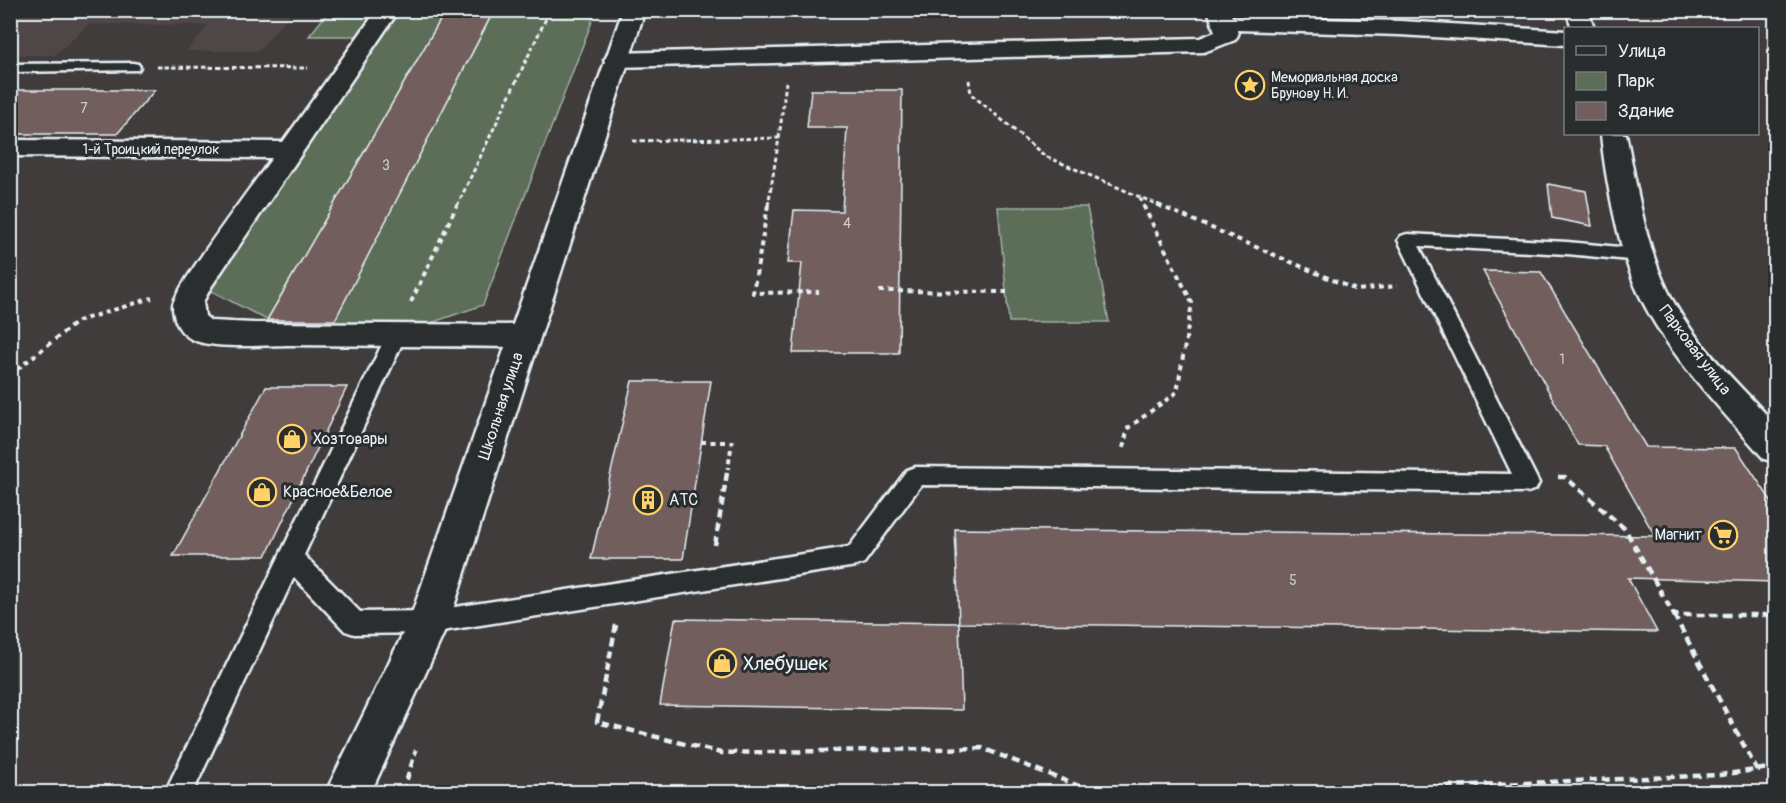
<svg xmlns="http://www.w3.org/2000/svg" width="1786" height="803" viewBox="0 0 1786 803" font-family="Pangolin,sans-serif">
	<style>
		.built { fill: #4f4646 }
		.green { fill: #5c6e58; stroke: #a2b0a8; stroke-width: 1.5 }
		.building { fill: #725f5d; stroke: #e8f1f8; stroke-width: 1.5 }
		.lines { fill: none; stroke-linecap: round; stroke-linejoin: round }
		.service-casing { stroke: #e8f1f8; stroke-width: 5 }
		.minor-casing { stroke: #e8f1f8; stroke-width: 5 }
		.tertiary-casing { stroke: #e8f1f8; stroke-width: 5 }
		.secondary-casing { stroke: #e8f1f8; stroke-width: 5 }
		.path-far2 { stroke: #e8f1f8; stroke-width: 3; stroke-dasharray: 4.5 3; stroke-linecap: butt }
		.path-far1 { stroke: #e8f1f8; stroke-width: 4; stroke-dasharray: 5 4.5; stroke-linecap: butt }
		.path { stroke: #e8f1f8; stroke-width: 4.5; stroke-dasharray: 8 5; stroke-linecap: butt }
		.service { fill: #2a2d2e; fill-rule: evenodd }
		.minor { fill: #2a2d2e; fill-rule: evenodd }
		.tertiary { fill: #2a2d2e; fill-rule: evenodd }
		.secondary { fill: #2a2d2e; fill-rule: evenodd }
		.labels { text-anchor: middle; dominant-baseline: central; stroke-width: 6; stroke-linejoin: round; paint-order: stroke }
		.far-poi-label { font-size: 14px; fill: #e8f1f8; stroke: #2a2d2e; text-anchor: start }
		.number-label { font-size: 14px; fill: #caccd1 }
		.far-street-label { font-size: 14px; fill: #e8f1f8; stroke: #2a2d2e }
		.street-label { font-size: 16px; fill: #e8f1f8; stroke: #2a2d2e }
		.poi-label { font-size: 16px; fill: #e8f1f8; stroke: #2a2d2e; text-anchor: start }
		.near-poi-label { font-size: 20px; fill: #e8f1f8; stroke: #2a2d2e; text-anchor: start }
	</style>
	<rect width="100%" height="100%" fill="#403c3c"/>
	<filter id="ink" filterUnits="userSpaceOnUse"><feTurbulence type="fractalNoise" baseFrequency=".0167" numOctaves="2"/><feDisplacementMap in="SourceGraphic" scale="12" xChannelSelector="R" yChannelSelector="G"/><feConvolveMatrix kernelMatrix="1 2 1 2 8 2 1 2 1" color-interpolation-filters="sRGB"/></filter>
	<g filter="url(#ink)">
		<polygon class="built" points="11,10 292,10 292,11 259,51 187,51 208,25 89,24 55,55 11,55"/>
		<g class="green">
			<polygon points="329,11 446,11 267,320 198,284 369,36 309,36"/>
			<polygon points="494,11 596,11 483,305 396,335 326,335"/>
			<polygon points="998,207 1087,207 1109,322 1009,322"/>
		</g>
		<g class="building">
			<polygon points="446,10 494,10 335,320 267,320"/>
			<polygon points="10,90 155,90 117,134 10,134"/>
			<polygon points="811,90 902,90 899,353 793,353 802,263 788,263 794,210 842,211 847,128 807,128"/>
			<polygon points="1548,184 1586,191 1592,226 1552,218"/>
			<polygon points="1483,271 1541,272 1646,447 1736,448 1776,508 1776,582 1628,578 1657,632 959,623 955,529 1655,536 1604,446 1578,445"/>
			<polygon points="632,381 711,381 683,559 591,559"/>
			<polygon points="266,387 347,387 266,556 173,556"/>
			<polygon points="675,619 959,623 962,710 660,705"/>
		</g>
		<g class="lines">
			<g class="service-casing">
				<g id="service">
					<polygon points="133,63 138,64 140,67 138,70 10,72 10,64"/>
					<polygon points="1407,234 1567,242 1640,249 1646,251 1649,255 1646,259 1640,261 1567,254 1419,246 1539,483 1536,489 1528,492 921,485 864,563 856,566 429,633 354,634 345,631 294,577 193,792 165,792 389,330 396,328 403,330 406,335 304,555 360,612 429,611 849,547 907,470 915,467 1512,474 1398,240 1401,236"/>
				</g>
			</g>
			<g class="minor-casing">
				<g id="minor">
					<path d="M 377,10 L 399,10 L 211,287 L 203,302 L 205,316 L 211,321 L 252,323 L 524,325 L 535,328 L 540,336 L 535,344 L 524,347 C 446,346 369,346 291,345 C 266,345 217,349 196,341 C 180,335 173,321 173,305 C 174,289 257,179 272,158 L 10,156 L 10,140 L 283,142 Z"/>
					<polygon points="1208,10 1230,10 1232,17 1400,21 1566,31 1566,45 1400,35 1237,30 1238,35 1235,40 1204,52 616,67 608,65 604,60 608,55 616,53 1200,38 1215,32"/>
				</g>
			</g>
			<g class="tertiary-casing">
				<g id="tertiary">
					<polygon points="1566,10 1588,10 1594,28 1572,28"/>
					<path d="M 1601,134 L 1626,134 C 1637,186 1644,241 1667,289 C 1691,341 1738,383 1776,425 L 1776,462 L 1764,459 C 1719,406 1666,354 1637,290 C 1619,250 1605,177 1601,134 Z"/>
				</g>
			</g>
			<g class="secondary-casing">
				<polygon id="secondary" points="623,10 645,10 449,622 371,792 326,792 410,619"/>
			</g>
			<g class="path-far2">
				<polyline points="157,67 308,68"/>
				<polyline points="969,80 971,94 1045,156 1161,206"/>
				<polyline points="779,138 786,82"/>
				<polyline points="633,141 779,138 768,206"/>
				<polyline points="1140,198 1144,206"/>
				<polyline points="457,206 550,10"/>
			</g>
			<g class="path-far1">
				<polyline points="768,205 753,293 819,292"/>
				<polyline points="1158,205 1356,290 1397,286"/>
				<polyline points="879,291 1007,292"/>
				<polyline points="411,302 457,205"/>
				<polyline points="10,375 78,321 152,298"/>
				<polyline points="701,442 732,442 728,469"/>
				<polyline points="1123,448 1128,428 1177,392 1192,303 1143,205"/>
			</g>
			<g class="path">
				<polyline points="1558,477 1565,477 1625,529 1674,615 1776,615"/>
				<polyline points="715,545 728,467"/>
				<polyline points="1674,615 1757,770"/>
				<polyline points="616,625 597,722 721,753 982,748 1094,792"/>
				<polyline points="403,792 416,750"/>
				<polyline points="1303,792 1720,775 1776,767"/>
			</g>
			<use href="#service" class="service"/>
			<use href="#minor" class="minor"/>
			<use href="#tertiary" class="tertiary"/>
			<use href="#secondary" class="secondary"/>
		</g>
	</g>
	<defs>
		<g id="sight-ring" transform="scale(1.5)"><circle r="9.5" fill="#2a2d2e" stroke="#ffd166" stroke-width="1.5"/><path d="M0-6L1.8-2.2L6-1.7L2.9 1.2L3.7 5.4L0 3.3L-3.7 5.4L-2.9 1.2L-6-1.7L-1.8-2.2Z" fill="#ffd166"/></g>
		<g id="shop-ring" transform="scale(1.5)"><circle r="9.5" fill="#2a2d2e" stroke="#ffd166" stroke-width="1.5"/><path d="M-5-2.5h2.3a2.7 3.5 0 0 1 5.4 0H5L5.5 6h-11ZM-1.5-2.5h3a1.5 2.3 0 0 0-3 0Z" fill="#ffd166"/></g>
		<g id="building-ring" transform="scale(1.5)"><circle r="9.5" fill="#2a2d2e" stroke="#ffd166" stroke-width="1.5"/><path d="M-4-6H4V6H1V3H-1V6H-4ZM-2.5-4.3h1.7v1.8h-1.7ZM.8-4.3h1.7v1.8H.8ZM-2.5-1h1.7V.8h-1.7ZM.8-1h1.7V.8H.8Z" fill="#ffd166"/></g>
		<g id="supermarket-ring" transform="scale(1.5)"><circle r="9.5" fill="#2a2d2e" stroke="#ffd166" stroke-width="1.5"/><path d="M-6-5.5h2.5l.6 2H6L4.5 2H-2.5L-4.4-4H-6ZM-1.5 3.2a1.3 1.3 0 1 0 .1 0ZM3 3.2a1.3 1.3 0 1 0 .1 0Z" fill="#ffd166"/></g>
	</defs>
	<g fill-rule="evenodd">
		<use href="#sight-ring" x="1250" y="85"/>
		<use href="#shop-ring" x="292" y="439"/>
		<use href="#shop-ring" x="262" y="492"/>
		<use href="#building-ring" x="648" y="500"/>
		<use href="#supermarket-ring" x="1723" y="535"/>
		<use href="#shop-ring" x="722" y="663"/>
	</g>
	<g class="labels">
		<g class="far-poi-label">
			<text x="1271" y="77">Мемориальная доска<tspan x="1271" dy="16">Брунову Н. И.</tspan></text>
		</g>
		<g class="number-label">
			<text x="84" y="108">7</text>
			<text x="386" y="165">3</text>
			<text x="847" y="223">4</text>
			<text x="1562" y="359">1</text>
			<text x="1293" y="580">5</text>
		</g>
		<g class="far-street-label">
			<text x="151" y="149">1-й Троицкий переулок</text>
		</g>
		<g class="street-label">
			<text transform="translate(1695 350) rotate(53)">Парковая улица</text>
			<text transform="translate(501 406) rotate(-72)">Школьная улица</text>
		</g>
		<g class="poi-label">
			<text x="313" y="439">Хозтовары</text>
			<text x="283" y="492">Красное&amp;Белое</text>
			<text x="669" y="500">АТС</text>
			<text x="1702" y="535" text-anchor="end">Магнит</text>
		</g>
		<g class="near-poi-label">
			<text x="743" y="663">Хлебушек</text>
		</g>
	</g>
	<rect width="1786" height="803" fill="none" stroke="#2a2d2e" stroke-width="36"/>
	<rect x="18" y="18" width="1750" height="767" fill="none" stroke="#e8f1f8" stroke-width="2" filter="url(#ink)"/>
	<rect x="1564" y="27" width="195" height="108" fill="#2a2d2e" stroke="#767b7f" stroke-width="1.5"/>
	<rect x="1576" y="46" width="30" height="9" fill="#2a2d2e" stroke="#767b7f" stroke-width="1.5"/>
	<text x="1618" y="57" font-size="18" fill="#e8f1f8">Улица</text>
	<rect x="1576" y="72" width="30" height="18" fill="#5c6e58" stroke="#767b7f" stroke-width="1.5"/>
	<text x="1618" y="87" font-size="18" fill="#e8f1f8">Парк</text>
	<rect x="1576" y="102" width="30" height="18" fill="#725f5d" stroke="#767b7f" stroke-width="1.5"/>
	<text x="1618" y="117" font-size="18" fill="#e8f1f8">Здание</text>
</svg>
